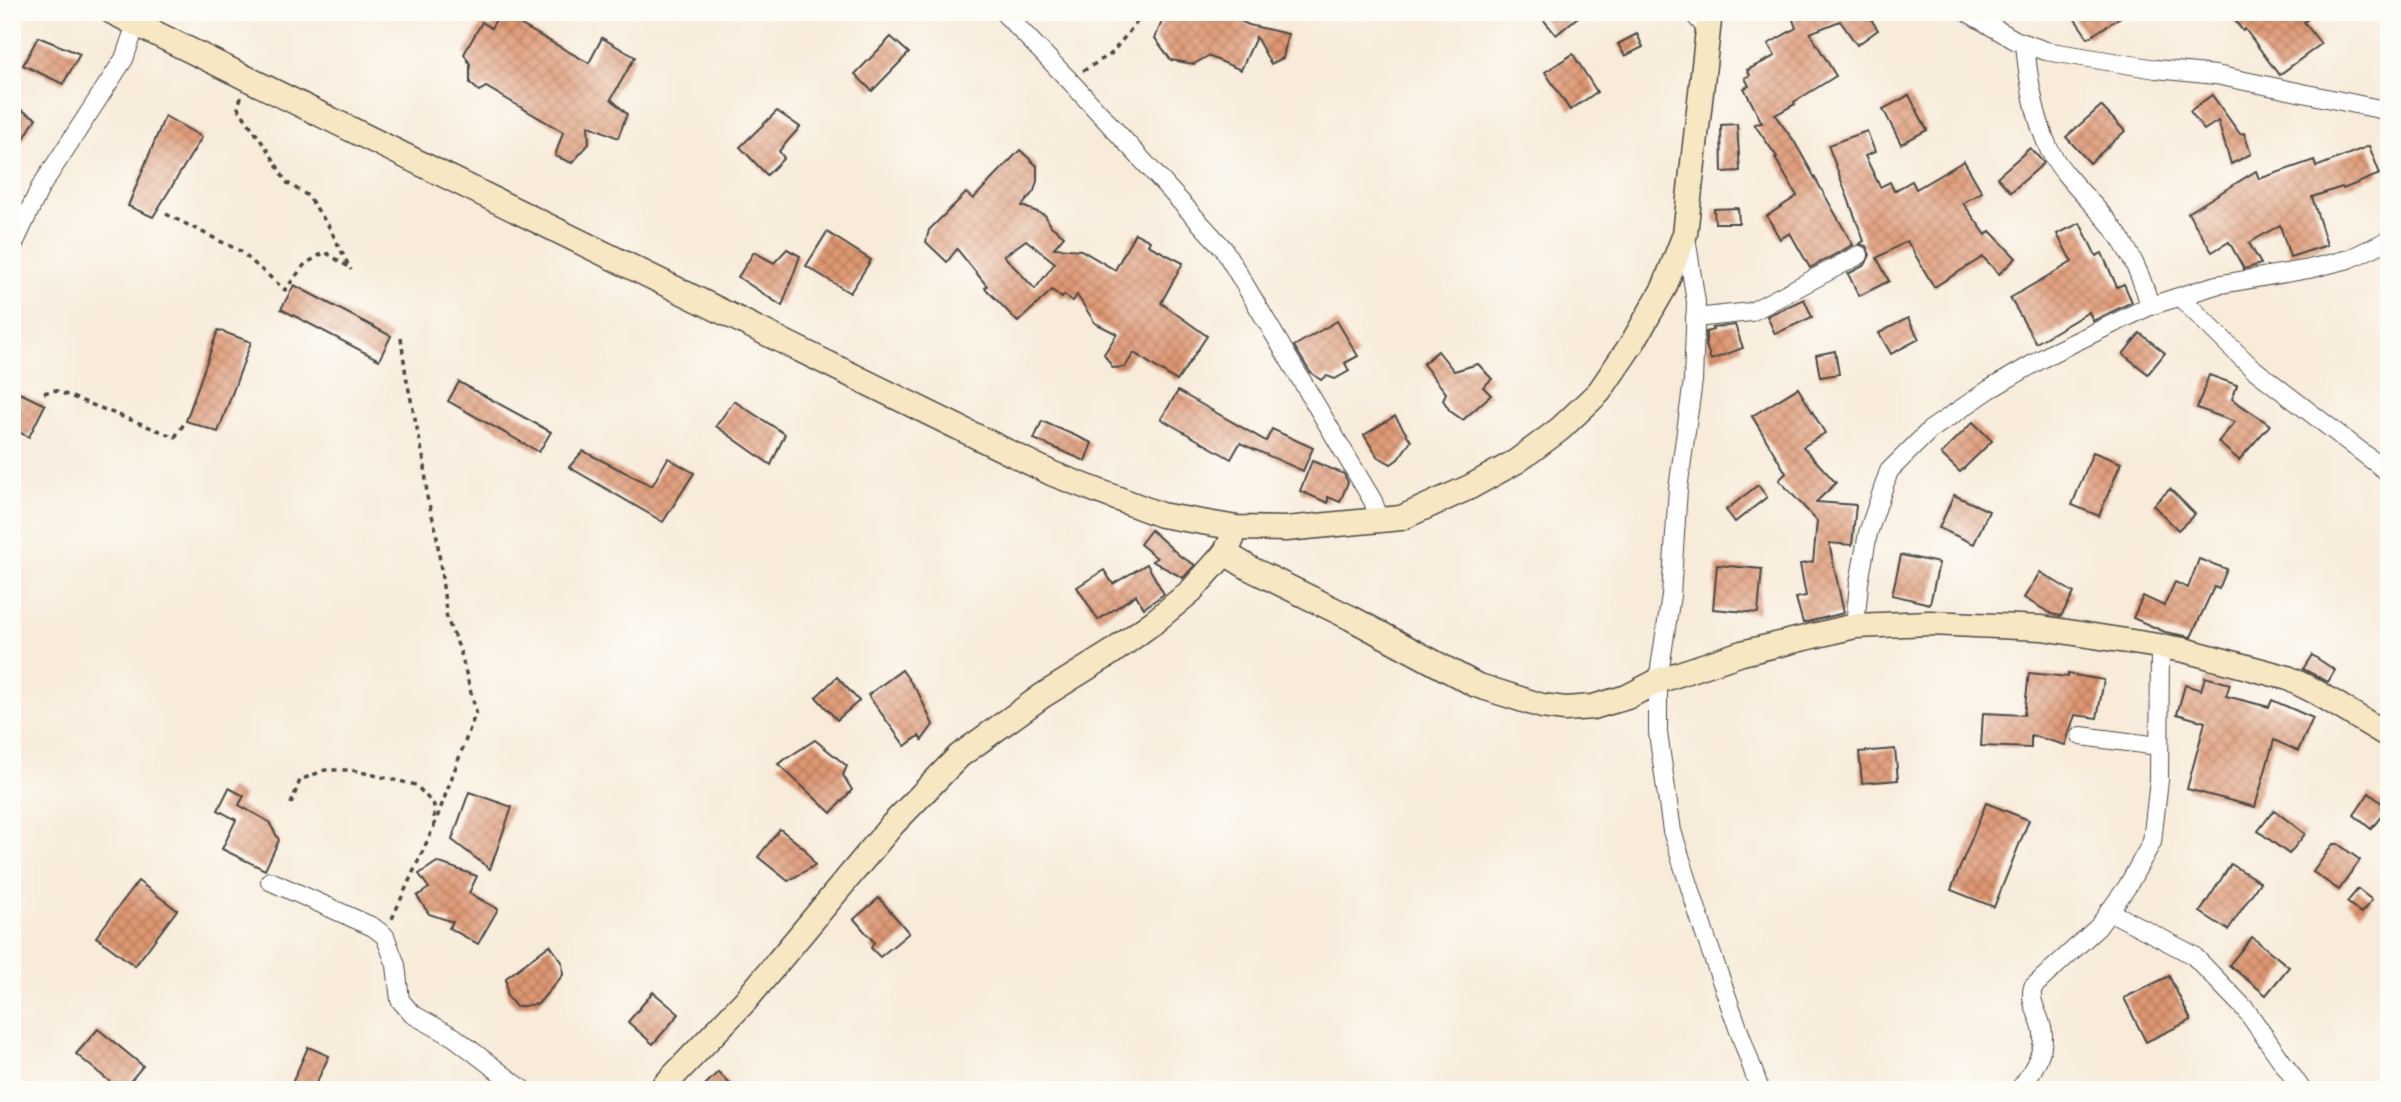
<svg xmlns="http://www.w3.org/2000/svg" width="2401" height="1102" viewBox="0 0 2401 1102" font-family="'Balsamiq Sans',sans-serif">
	<style>
		.building { fill: url(#building-cross-hatch); fill-rule: evenodd }
		.lines { fill: none; stroke-linecap: round; stroke-linejoin: round }
		.street-casing { stroke: #4a4845; stroke-width: 20 }
		.secondary-casing { stroke: #4a4845; stroke-width: 27 }
		.path { stroke: #4a4845; stroke-width: 3.5; stroke-dasharray: 5 5; stroke-linecap: butt }
		.street { stroke: #fff; stroke-width: 18 }
		.secondary { stroke: #f8e7c3; stroke-width: 24 }
	</style>
	<defs>
		<pattern id="building-cross-hatch" width="8" height="8" patternUnits="userSpaceOnUse" patternTransform="scale(1.75)"><rect width="8" height="8" fill="#df9772"/><path d="M0 0l8 8M0 8l8-8" fill="none" stroke="#b57b5e"/></pattern>
	</defs>
	<rect width="100%" height="100%" fill="#fdfcf7"/>
	<filter id="ink" filterUnits="userSpaceOnUse"><feTurbulence type="fractalNoise" baseFrequency=".0143" numOctaves="2"/><feDisplacementMap in="SourceGraphic" scale="14" xChannelSelector="R" yChannelSelector="G"/><feConvolveMatrix kernelMatrix="1 2 1 2 8 2 1 2 1" color-interpolation-filters="sRGB"/></filter>
	<filter id="wash" filterUnits="userSpaceOnUse"><feTurbulence type="fractalNoise" baseFrequency=".00686" numOctaves="4" result="noise"/><feDisplacementMap in="SourceGraphic" scale="28" xChannelSelector="R" yChannelSelector="G"/><feGaussianBlur stdDeviation="1.57" result="paint"/><feColorMatrix in="noise" values="0 0 0 0 0 0 0 0 0 0 0 0 0 0 0 0 0 1.4 0 .05"/><feComposite in="paint" operator="in"/></filter>
	<g filter="url(#wash)">
		<rect width="100%" height="100%" fill="#f8ebd9"/>
		<g id="blocks">
			<g class="building">
				<polygon points="1166,12 1221,12 1249,25 1288,34 1283,58 1271,64 1256,37 1241,70 1208,56 1194,64 1171,60 1155,38"/>
				<polygon points="1537,12 1584,12 1556,35"/>
				<polygon points="1790,12 1866,12 1878,30 1857,45 1840,21 1810,33 1836,76 1794,102 1795,104 1775,115 1794,141 1853,245 1810,268 1790,233 1780,239 1767,216 1797,196 1775,158 1777,157 1754,124 1762,123 1744,88 1749,86 1745,78 1750,75 1747,70 1775,56 1768,44 1796,28"/>
				<polygon points="2070,12 2128,12 2088,38"/>
				<polygon points="2232,12 2317,12 2304,22 2321,44 2279,75 2245,29 2243,31 2233,18 2235,17"/>
				<polygon points="500,13 589,63 602,38 635,57 611,99 627,114 618,138 588,125 589,144 572,163 555,156 563,132 486,87 479,91 470,83 470,64 464,54 482,22 491,28"/>
				<polygon points="1637,34 1643,47 1625,56 1618,44"/>
				<polygon points="38,37 80,54 63,84 23,65"/>
				<polygon points="891,37 909,53 872,91 855,74"/>
				<polygon points="1573,54 1597,92 1570,110 1545,72"/>
				<polygon points="1909,95 1927,130 1901,144 1883,109"/>
				<polygon points="2212,95 2240,134 2244,133 2251,154 2231,164 2218,121 2204,130 2190,111"/>
				<polygon points="12,105 36,118 12,160"/>
				<polygon points="2101,106 2125,131 2090,163 2066,137"/>
				<polygon points="777,111 800,127 779,151 784,158 767,175 740,147"/>
				<polygon points="165,116 202,137 153,217 128,206"/>
				<polygon points="1737,124 1740,171 1722,172 1721,125"/>
				<polygon points="1867,131 1875,152 1865,156 1880,187 1890,182 1894,191 1912,181 1916,189 1964,161 1982,192 1963,203 1986,235 1990,231 2016,258 1999,274 1983,257 1934,287 1907,241 1877,258 1889,281 1859,296 1848,274 1865,265 1870,255 1866,246 1859,244 1864,241 1828,145"/>
				<polygon points="2369,146 2380,174 2343,189 2342,187 2312,197 2327,245 2290,257 2280,225 2249,243 2261,264 2244,269 2229,242 2212,252 2188,213 2256,171 2259,179 2314,160 2316,167"/>
				<polygon points="2030,148 2044,163 2011,192 1997,177"/>
				<path d="M 1020,150 L 1037,166 L 1037,181 L 1034,191 L 1022,206 L 1045,215 L 1051,226 L 1064,236 L 1054,248 L 1081,250 L 1115,270 L 1135,233 L 1150,241 L 1148,245 L 1183,263 L 1161,303 L 1207,336 L 1177,381 L 1134,353 L 1125,367 L 1113,368 L 1104,354 L 1117,334 L 1095,323 L 1077,295 L 1073,301 L 1064,295 L 1062,298 L 1052,290 L 1018,322 L 985,288 L 987,286 L 957,249 L 947,262 L 926,242 L 929,230 L 966,193 L 973,199 ZM 1026,240 L 1055,263 L 1035,289 L 1004,256 Z"/>
				<polygon points="1738,208 1739,223 1715,223 1714,209"/>
				<polygon points="2080,223 2096,256 2102,253 2117,287 2124,284 2132,302 2093,321 2089,312 2036,343 2010,298 2072,262 2057,234"/>
				<polygon points="827,232 871,260 850,293 806,266"/>
				<polygon points="787,249 800,256 782,306 738,277 754,252 774,263"/>
				<polygon points="294,285 391,336 379,360 281,309"/>
				<polygon points="1804,299 1812,317 1775,334 1767,316"/>
				<polygon points="1908,318 1919,339 1891,354 1879,333"/>
				<polygon points="1337,321 1358,356 1345,363 1349,371 1335,379 1327,376 1321,380 1310,372 1294,346"/>
				<polygon points="1735,325 1743,348 1711,360 1706,345 1706,332 1713,330 1712,328"/>
				<polygon points="218,330 251,342 218,432 186,421"/>
				<polygon points="2140,333 2165,353 2148,374 2123,354"/>
				<polygon points="1438,351 1454,371 1478,364 1492,379 1483,387 1491,395 1463,420 1450,411 1443,400 1446,393 1423,364"/>
				<polygon points="1835,351 1839,374 1820,377 1816,355"/>
				<polygon points="2209,375 2237,385 2232,399 2270,425 2239,460 2218,442 2235,422 2197,408"/>
				<polygon points="459,382 551,432 539,452 448,401"/>
				<polygon points="1798,388 1825,433 1803,447 1836,483 1816,502 1856,505 1852,545 1829,543 1844,613 1803,623 1796,598 1806,596 1800,564 1813,562 1817,521 1779,480 1786,473 1752,416"/>
				<polygon points="1178,391 1266,441 1272,429 1313,448 1303,471 1240,443 1231,459 1161,419"/>
				<polygon points="20,393 45,405 29,437 12,429 12,409"/>
				<polygon points="734,401 785,434 771,465 716,426"/>
				<polygon points="1395,416 1411,441 1398,459 1391,464 1377,456 1364,435"/>
				<polygon points="1042,421 1092,443 1085,461 1034,439"/>
				<polygon points="1973,422 1992,441 1960,472 1941,454"/>
				<polygon points="583,451 652,486 668,458 694,473 663,522 569,467"/>
				<polygon points="2093,452 2121,463 2099,516 2072,505"/>
				<polygon points="1312,461 1344,474 1348,482 1340,502 1328,497 1328,503 1300,491"/>
				<polygon points="1758,485 1767,497 1735,522 1726,510"/>
				<polygon points="2170,489 2195,514 2178,530 2153,505"/>
				<polygon points="1954,495 1989,511 1974,544 1939,528"/>
				<polygon points="1151,530 1180,556 1195,565 1183,578 1152,561 1157,558 1140,544"/>
				<polygon points="1901,555 1939,563 1930,604 1892,595"/>
				<polygon points="2199,559 2227,569 2219,589 2214,587 2191,637 2165,632 2133,618 2143,596 2164,606 2175,582 2188,588"/>
				<polygon points="1147,564 1164,594 1144,608 1136,595 1098,620 1077,587 1104,570 1113,584"/>
				<polygon points="1717,565 1762,569 1758,613 1713,609"/>
				<polygon points="2040,572 2074,593 2061,616 2052,614 2024,598"/>
				<polygon points="2312,655 2335,670 2328,682 2303,669"/>
				<polygon points="902,670 919,694 933,725 922,740 919,736 905,746 868,695"/>
				<polygon points="2029,673 2068,677 2068,674 2104,680 2097,718 2075,715 2065,745 2031,735 2031,748 1981,746 1983,713 2024,715"/>
				<polygon points="837,677 859,701 837,720 816,697"/>
				<polygon points="2205,677 2230,684 2226,696 2269,707 2272,700 2313,718 2298,751 2274,740 2255,807 2187,789 2205,722 2177,714 2185,685 2201,690"/>
				<polygon points="815,740 847,766 843,775 852,790 831,813 778,764"/>
				<polygon points="1895,749 1898,780 1862,783 1859,752"/>
				<polygon points="229,788 244,796 239,805 269,822 279,840 265,870 222,849 236,820 218,810"/>
				<polygon points="469,792 512,807 490,869 452,840"/>
				<polygon points="2369,793 2388,808 2371,829 2354,815"/>
				<polygon points="1986,803 2029,820 1994,907 1951,890"/>
				<polygon points="2274,810 2305,834 2289,854 2258,831"/>
				<polygon points="780,829 805,849 815,865 788,881 758,857"/>
				<polygon points="2333,844 2338,844 2360,860 2339,890 2313,872"/>
				<polygon points="437,862 477,876 469,893 498,909 478,944 449,928 453,922 429,914 417,896 429,888 419,874"/>
				<polygon points="2231,864 2260,882 2228,930 2200,912"/>
				<polygon points="138,881 177,910 135,966 96,937"/>
				<polygon points="2358,889 2372,900 2361,913 2347,902"/>
				<polygon points="879,898 909,933 880,957 871,948 874,942 854,919"/>
				<polygon points="2252,937 2289,967 2266,995 2229,965"/>
				<polygon points="550,945 562,962 563,975 538,1004 516,1007 507,996 506,978"/>
				<polygon points="2169,976 2191,1020 2146,1042 2124,998"/>
				<polygon points="653,992 679,1014 653,1044 628,1022"/>
				<polygon points="98,1029 143,1066 123,1090 120,1090 76,1054"/>
				<polygon points="308,1047 329,1056 313,1090 289,1090"/>
				<polygon points="718,1072 736,1090 700,1090"/>
			</g>
		</g>
	</g>
	<g filter="url(#ink)">
		<use href="#blocks" fill-opacity="0" stroke="#4a4845" stroke-width="2"/>
		<g class="lines">
			<g class="street-casing">
				<g id="street">
					<polyline points="1003,12 1069,80 1223,248 1373,501 1380,521"/>
					<polyline points="1692,12 1709,31"/>
					<polyline points="1967,12 2015,40 2046,51 2156,69 2216,75 2389,111"/>
					<path d="M 2025,44 C 2028,78 2035,118 2049,149 C 2064,178 2090,199 2110,224 C 2129,249 2142,276 2150,306"/>
					<polyline points="1686,237 1696,302 1693,381 1678,489 1671,595 1658,681 1658,733 1672,831 1705,935 1760,1090"/>
					<polyline points="12,248 40,188 124,59 136,24"/>
					<polyline points="2181,298 2251,367 2389,473"/>
					<polyline points="1695,318 1751,312 1859,255"/>
					<polyline points="1855,626 1859,583 1868,533 1889,471 1930,430 1990,389 2052,353 2150,306 2216,285 2309,269 2349,259 2389,240"/>
					<polyline points="2081,736 2159,746"/>
					<polyline points="270,881 373,927 385,936 396,965 400,1000 412,1014 454,1037 523,1090"/>
					<polyline points="2109,911 2193,955 2246,1010 2302,1090"/>
					<path d="M 2019,1090 C 2032,1073 2049,1046 2041,1024 C 2037,1011 2029,1000 2033,987 L 2098,927 L 2127,887 L 2152,842 L 2159,780 L 2160,647"/>
				</g>
			</g>
			<g class="secondary-casing">
				<g id="secondary">
					<polyline points="112,12 1053,474 1161,515 1237,528 1286,529 1401,518 1470,487 1517,461 1560,429 1599,392 1633,342 1664,288 1685,234 1710,12"/>
					<polyline points="1225,553 1251,569 1351,618 1476,685 1542,706 1565,709 1593,707 1627,697 1658,681 1742,653 1855,626 1930,623 2042,628 2184,650 2288,678 2316,692 2389,736"/>
					<polyline points="660,1090 746,1000 892,825 959,756 1042,696 1111,653 1155,621 1191,591 1225,553 1232,539"/>
				</g>
			</g>
			<g class="path">
				<polyline points="1083,71 1111,54 1145,12"/>
				<polyline points="241,97 238,108 271,155 286,182 308,196 328,225 351,270"/>
				<polyline points="166,214 240,251 285,290 305,264 325,252 350,268"/>
				<polyline points="401,338 406,376 425,466 427,497 436,530 447,619 460,650 476,712 434,826"/>
				<polyline points="44,393 54,390 175,437 186,421"/>
				<polyline points="291,804 300,780 325,770 352,770 416,785 434,805 434,826 391,921"/>
			</g>
			<use href="#street" class="street"/>
			<use href="#secondary" class="secondary"/>
		</g>
	</g>
	<rect width="2401" height="1102" fill="none" stroke="#fdfcf7" stroke-width="42"/>
</svg>
